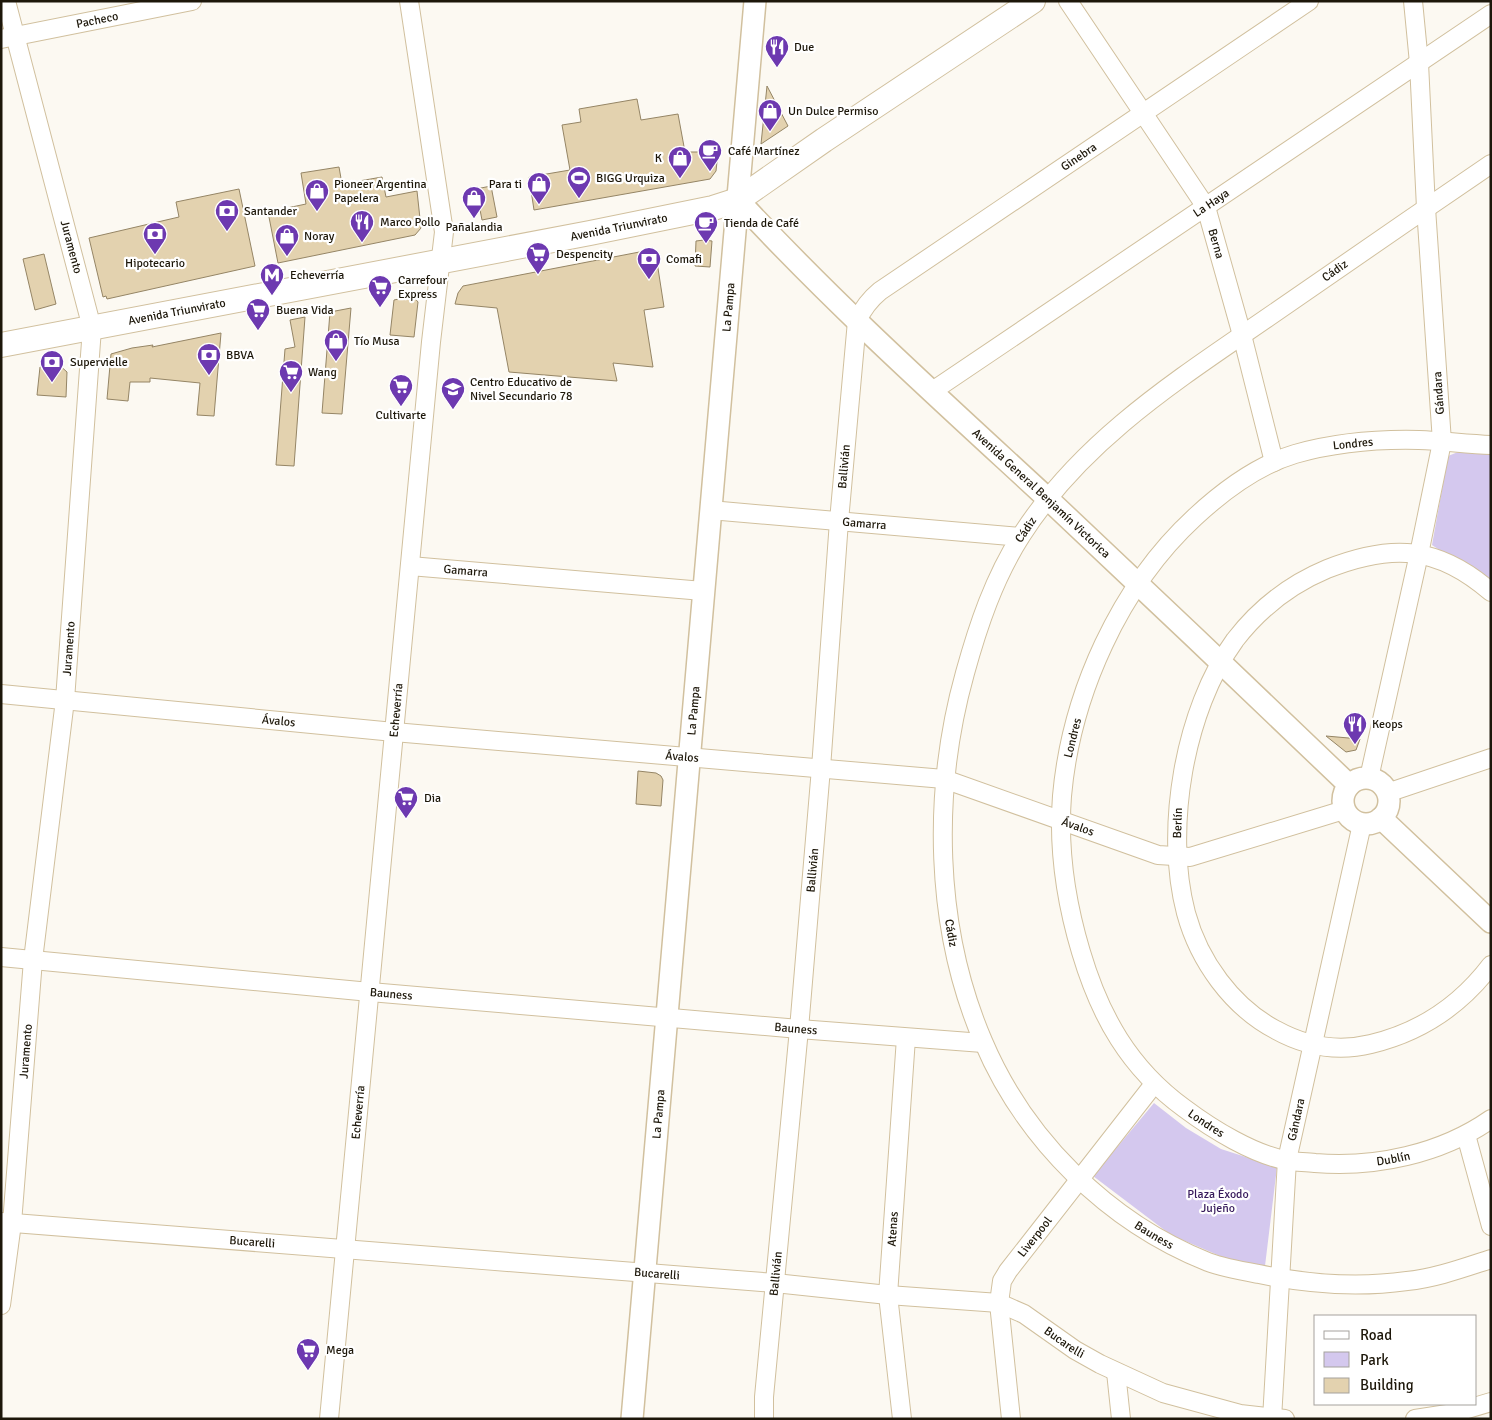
<svg xmlns="http://www.w3.org/2000/svg" width="1492" height="1420" viewBox="0 0 1492 1420" font-family="Signika,sans-serif">
	<style>
		.green { fill: #d4c8ee }
		.building { fill: #e3d2af; stroke: #958565 }
		.lines { fill: none; stroke-linecap: round; stroke-linejoin: round }
		.minor-casing { stroke: #d1c09e; stroke-width: 20 }
		.tertiary-casing { stroke: #d1c09e; stroke-width: 24 }
		.secondary-casing { stroke: #d1c09e; stroke-width: 26 }
		.minor { stroke: #fff; stroke-width: 18 }
		.tertiary { stroke: #fff; stroke-width: 21 }
		.secondary { stroke: #fff; stroke-width: 24 }
		.labels { text-anchor: middle; dominant-baseline: central; stroke-width: 4.5; stroke-linejoin: round; paint-order: stroke }
		.street-label { font-size: 12px; fill: #1d170a; stroke: #fff }
		.poi-label { font-size: 12px; fill: #1d170a; stroke: #fff; text-anchor: start }
		.park-label { font-size: 12px; fill: #36195b; stroke: #fff }
	</style>
	<rect width="100%" height="100%" fill="#fcf9f2"/>
	<g class="green">
		<polygon points="1458,452 1491,453 1491,585 1432,545 1448,456"/>
		<polygon points="1154,1103 1186,1128 1221,1149 1277,1167 1265,1266 1227,1259 1171,1235 1093,1176"/>
	</g>
	<g class="building">
		<polygon points="767,86 788,126 761,144"/>
		<polygon points="637,99 641,120 678,114 685,152 718,152 716,171 710,179 534,210 529,177 570,170 562,125 581,122 579,109"/>
		<polygon points="339,167 342,184 382,177 386,197 417,191 421,228 415,235 278,263 268,212 306,204 301,173"/>
		<polygon points="491,186 497,217 482,220 476,189"/>
		<polygon points="239,189 255,266 107,299 106,296 103,297 89,238 179,217 176,202"/>
		<polygon points="704,240 712,241 710,267 695,266 696,241"/>
		<polygon points="655,249 664,307 644,310 653,367 613,363 617,381 509,372 497,308 455,304 458,293 463,286"/>
		<polygon points="44,254 56,304 35,310 23,259"/>
		<polygon points="413,296 418,302 414,337 390,335 394,300"/>
		<polygon points="351,308 342,414 322,413 330,312"/>
		<polygon points="305,317 294,466 276,465 285,349 295,347 290,320"/>
		<polygon points="221,333 214,416 197,415 200,383 150,378 150,382 130,382 128,401 107,399 111,354 132,348 153,345 152,347"/>
		<polygon points="58,364 67,372 66,397 37,395 40,367"/>
		<polygon points="1326,736 1360,739 1356,750 1346,752"/>
		<polygon points="638,771 656,773 661,776 663,780 661,806 636,804"/>
	</g>
	<g class="lines">
		<g class="minor-casing">
			<g id="minor">
				<path id="s1" d="M 1068,1 L 1206,207 L 1242,335 L 1274,462"/>
				<path id="s2" d="M 1,39 L 192,1"/>
				<path id="s3" d="M 1491,164 C 1416,215 1342,266 1267,318 C 1177,380 1081,441 1021,536 C 994,578 978,626 965,673 C 932,791 934,927 983,1041 C 1025,1140 1108,1222 1208,1262 C 1224,1268 1242,1271 1259,1274 C 1307,1284 1357,1288 1407,1281 C 1436,1278 1463,1268 1491,1259"/>
				<path id="s4" d="M 931,392 L 1491,14"/>
				<path id="s5" d="M 1491,445 C 1467,444 1443,441 1419,440 C 1378,439 1334,443 1295,454 C 1258,465 1223,491 1195,517 C 1120,586 1071,694 1062,796 C 1058,848 1066,902 1081,952 C 1100,1016 1129,1068 1184,1108 C 1212,1129 1254,1155 1289,1161 C 1298,1162 1307,1162 1315,1163 C 1375,1168 1441,1154 1491,1119"/>
				<path id="s6" d="M 710,510 L 1020,537"/>
				<path id="s7" d="M 410,566 L 703,591"/>
				<path d="M 1491,592 C 1438,546 1392,543 1327,569 C 1291,584 1259,609 1235,640 C 1184,710 1164,830 1186,913 C 1199,961 1232,1007 1276,1030 C 1305,1046 1338,1052 1371,1044 C 1421,1032 1460,1006 1491,965"/>
				<path id="s8" d="M 1,694 L 394,732 L 944,779 L 1158,855 L 1190,857 L 1344,810"/>
				<polyline points="1369,778 1419,554 1442,442 1426,208 1419,63 1413,1"/>
				<polyline points="1387,793 1491,758"/>
				<path id="s9" d="M 1,957 L 370,992 L 799,1029 L 983,1043"/>
				<polyline points="1466,1135 1491,1226"/>
				<path id="s10" d="M 1,1222 L 775,1283 L 888,1295 L 999,1303 L 1024,1314 L 1075,1350 L 1100,1364 L 1163,1393 L 1240,1414 L 1285,1419"/>
				<path id="s11" d="M 1,1305 L 12,1223 L 33,960 L 65,700 L 92,328 L 6,1"/>
				<polyline points="1116,1372 1121,1419"/>
				<path id="s12" d="M 329,1419 L 431,342 L 444,232 L 409,1"/>
				<path id="s13" d="M 764,1419 L 764,1397 L 799,1029 L 821,768 L 839,521 L 857,321 C 863,308 869,300 880,291 L 1309,1"/>
				<path id="s14" d="M 902,1419 L 888,1295 L 906,1038"/>
				<path id="s15" d="M 1011,1419 L 999,1303 L 1002,1281 L 1008,1271 L 1154,1084"/>
				<path id="s16" d="M 1272,1419 L 1287,1160 L 1362,824"/>
				<polyline points="1415,1419 1454,1413 1491,1402"/>
			</g>
		</g>
		<g class="tertiary-casing">
			<g id="tertiary">
				<path id="s17" d="M 738,200 C 835,305 942,401 1047,498 C 1148,593 1249,689 1349,785"/>
				<circle cx="1366" cy="801" r="23"/>
				<polyline points="1381,818 1491,922"/>
				<path id="s18" d="M 632,1419 L 755,1"/>
			</g>
		</g>
		<g class="secondary-casing">
			<g id="secondary">
				<path id="s19" d="M 1,345 L 590,233 L 713,208 L 738,200 L 824,140 L 1033,1"/>
			</g>
		</g>
		<use href="#minor" class="minor"/>
		<use href="#tertiary" class="tertiary"/>
		<use href="#secondary" class="secondary"/>
	</g>
	<defs>
		<g id="restaurant-pin" transform="scale(1.25)"><path d="M0 17L-7.5 6A9.5 9.5 0 1 1 7.5 6Z" fill="#6d39b0" stroke="#fff"/><path d="M-5-6h1v4h1v-4h1v4h1v-4h1v5L-1.5 .5V6h-2V.5L-5-1ZM5-6V6H3V1.5H1.5Q1.5-4 5-6Z" fill="#fff"/></g>
		<g id="shop-pin" transform="scale(1.25)"><path d="M0 17L-7.5 6A9.5 9.5 0 1 1 7.5 6Z" fill="#6d39b0" stroke="#fff"/><path d="M-5-2.5h2.3a2.7 3.5 0 0 1 5.4 0H5L5.5 6h-11ZM-1.5-2.5h3a1.5 2.3 0 0 0-3 0Z" fill="#fff"/></g>
		<g id="cafe-pin" transform="scale(1.25)"><path d="M0 17L-7.5 6A9.5 9.5 0 1 1 7.5 6Z" fill="#6d39b0" stroke="#fff"/><path d="M-5.5-4.5H6V0H3Q3 3.5 0 3.5H-2.5Q-5.5 3.5-5.5 0ZM3-3.2v2h1.7v-2ZM-6 4.5H4V6H-6Z" fill="#fff"/></g>
		<g id="stadium-pin" transform="scale(1.25)"><path d="M0 17L-7.5 6A9.5 9.5 0 1 1 7.5 6Z" fill="#6d39b0" stroke="#fff"/><path d="M0-5a6.5 5 0 1 0 0 10a6.5 5 0 1 0 0-10ZM-3.5-1.8h7v3.6h-7Z" fill="#fff"/></g>
		<g id="bank-pin" transform="scale(1.25)"><path d="M0 17L-7.5 6A9.5 9.5 0 1 1 7.5 6Z" fill="#6d39b0" stroke="#fff"/><path d="M-6-4H6V4H-6ZM0-2.3a2.3 2.3 0 1 0 0 4.6a2.3 2.3 0 1 0 0-4.6Z" fill="#fff"/></g>
		<g id="supermarket-pin" transform="scale(1.25)"><path d="M0 17L-7.5 6A9.5 9.5 0 1 1 7.5 6Z" fill="#6d39b0" stroke="#fff"/><path d="M-6-5.5h2.5l.6 2H6L4.5 2H-2.5L-4.4-4H-6ZM-1.5 3.2a1.3 1.3 0 1 0 .1 0ZM3 3.2a1.3 1.3 0 1 0 .1 0Z" fill="#fff"/></g>
		<g id="metro-pin" transform="scale(1.25)"><path d="M0 17L-7.5 6A9.5 9.5 0 1 1 7.5 6Z" fill="#6d39b0" stroke="#fff"/><path d="M-5.5 5V-5H-3L0 0L3-5H5.5V5H3V-.5L0 4L-3-.5V5Z" fill="#fff"/></g>
		<g id="school-pin" transform="scale(1.25)"><path d="M0 17L-7.5 6A9.5 9.5 0 1 1 7.5 6Z" fill="#6d39b0" stroke="#fff"/><path d="M0-5L7-2L0 1L-7-2ZM-4 1L0 2.5L4 1V4Q0 6-4 4Z" fill="#fff"/></g>
	</defs>
	<g fill-rule="evenodd">
		<use href="#restaurant-pin" x="777" y="47"/>
		<use href="#shop-pin" x="770" y="111"/>
		<use href="#cafe-pin" x="710" y="151"/>
		<use href="#shop-pin" x="680" y="158"/>
		<use href="#stadium-pin" x="579" y="178"/>
		<use href="#shop-pin" x="539" y="184"/>
		<use href="#shop-pin" x="317" y="191"/>
		<use href="#shop-pin" x="474" y="198"/>
		<use href="#bank-pin" x="227" y="211"/>
		<use href="#restaurant-pin" x="362" y="222"/>
		<use href="#cafe-pin" x="706" y="223"/>
		<use href="#bank-pin" x="155" y="234"/>
		<use href="#shop-pin" x="287" y="236"/>
		<use href="#supermarket-pin" x="538" y="254"/>
		<use href="#bank-pin" x="649" y="259"/>
		<use href="#metro-pin" x="272" y="275"/>
		<use href="#supermarket-pin" x="380" y="287"/>
		<use href="#supermarket-pin" x="258" y="310"/>
		<use href="#shop-pin" x="336" y="341"/>
		<use href="#bank-pin" x="209" y="355"/>
		<use href="#bank-pin" x="52" y="362"/>
		<use href="#supermarket-pin" x="291" y="372"/>
		<use href="#supermarket-pin" x="401" y="386"/>
		<use href="#school-pin" x="453" y="389"/>
		<use href="#restaurant-pin" x="1355" y="724"/>
		<use href="#supermarket-pin" x="406" y="798"/>
		<use href="#supermarket-pin" x="308" y="1350"/>
	</g>
	<g class="labels">
		<g class="street-label">
			<text stroke="none"><textPath href="#s2" startOffset="98">Pacheco</textPath></text>
			<text stroke="none"><textPath href="#s13" startOffset="1380">Ginebra</textPath></text>
			<text stroke="none"><textPath href="#s4" startOffset="338">La Haya</textPath></text>
			<text stroke="none"><textPath href="#s19" startOffset="629">Avenida Triunvirato</textPath></text>
			<text stroke="none"><textPath href="#s1" startOffset="286">Berna</textPath></text>
			<text transform="translate(71 247) rotate(75)">Juramento</text>
			<text transform="translate(1335 271) rotate(-35)">Cádiz</text>
			<text stroke="none"><textPath href="#s18" startOffset="1116">La Pampa</textPath></text>
			<text stroke="none"><textPath href="#s19" startOffset="179">Avenida Triunvirato</textPath></text>
			<text transform="translate(1439 393) rotate(-94)">Gándara</text>
			<text transform="translate(1353 444) rotate(-6)">Londres</text>
			<text stroke="none"><textPath href="#s13" startOffset="956">Ballivián</textPath></text>
			<text stroke="none"><textPath href="#s17" startOffset="422">Avenida General Benjamín Victorica</textPath></text>
			<text stroke="none"><textPath href="#s6" startOffset="155">Gamarra</textPath></text>
			<text transform="translate(1026 530) rotate(-56)">Cádiz</text>
			<text stroke="none"><textPath href="#s7" startOffset="56">Gamarra</textPath></text>
			<text stroke="none"><textPath href="#s11" startOffset="660">Juramento</textPath></text>
			<text stroke="none"><textPath href="#s12" startOffset="712">Echeverría</textPath></text>
			<text stroke="none"><textPath href="#s18" startOffset="711">La Pampa</textPath></text>
			<text stroke="none"><textPath href="#s8" startOffset="279">Ávalos</textPath></text>
			<text transform="translate(1073 738) rotate(-76)">Londres</text>
			<text stroke="none"><textPath href="#s8" startOffset="684">Ávalos</textPath></text>
			<text transform="translate(1178 823) rotate(-88)">Berlín</text>
			<text stroke="none"><textPath href="#s8" startOffset="1089">Ávalos</textPath></text>
			<text stroke="none"><textPath href="#s13" startOffset="551">Ballivián</textPath></text>
			<text stroke="none"><textPath href="#s3" startOffset="1014">Cádiz</textPath></text>
			<text stroke="none"><textPath href="#s9" startOffset="392">Bauness</textPath></text>
			<text stroke="none"><textPath href="#s9" startOffset="798">Bauness</textPath></text>
			<text stroke="none"><textPath href="#s11" startOffset="255">Juramento</textPath></text>
			<text stroke="none"><textPath href="#s12" startOffset="308">Echeverría</textPath></text>
			<text stroke="none"><textPath href="#s18" startOffset="306">La Pampa</textPath></text>
			<text stroke="none"><textPath href="#s16" startOffset="301">Gándara</textPath></text>
			<text stroke="none"><textPath href="#s5" startOffset="1008">Londres</textPath></text>
			<text stroke="none"><textPath href="#s5" startOffset="1204">Dublín</textPath></text>
			<text stroke="none"><textPath href="#s14" startOffset="191">Atenas</textPath></text>
			<text stroke="none"><textPath href="#s3" startOffset="1390">Bauness</textPath></text>
			<text stroke="none"><textPath href="#s15" startOffset="194">Liverpool</textPath></text>
			<text stroke="none"><textPath href="#s10" startOffset="252">Bucarelli</textPath></text>
			<text stroke="none"><textPath href="#s13" startOffset="146">Ballivián</textPath></text>
			<text stroke="none"><textPath href="#s10" startOffset="658">Bucarelli</textPath></text>
			<text stroke="none"><textPath href="#s10" startOffset="1078">Bucarelli</textPath></text>
		</g>
		<g class="poi-label">
			<text x="794" y="47">Due</text>
			<text x="788" y="111">Un Dulce Permiso</text>
			<text x="728" y="151">Café Martínez</text>
			<text x="662" y="158" text-anchor="end">K</text>
			<text x="596" y="178">BIGG Urquiza</text>
			<text x="334" y="184">Pioneer Argentina<tspan x="334" dy="14">Papelera</tspan></text>
			<text x="522" y="184" text-anchor="end">Para ti</text>
			<text x="244" y="211">Santander</text>
			<text x="380" y="222">Marco Pollo</text>
			<text x="724" y="223">Tienda de Café</text>
			<text x="474" y="227" text-anchor="middle">Pañalandia</text>
			<text x="304" y="236">Noray</text>
			<text x="556" y="254">Despencity</text>
			<text x="666" y="259">Comafi</text>
			<text x="155" y="263" text-anchor="middle">Hipotecario</text>
			<text x="290" y="275">Echeverría</text>
			<text x="398" y="280">Carrefour<tspan x="398" dy="14">Express</tspan></text>
			<text x="276" y="310">Buena Vida</text>
			<text x="354" y="341">Tío Musa</text>
			<text x="226" y="355">BBVA</text>
			<text x="70" y="362">Supervielle</text>
			<text x="308" y="372">Wang</text>
			<text x="470" y="382">Centro Educativo de<tspan x="470" dy="14">Nivel Secundario 78</tspan></text>
			<text x="401" y="415" text-anchor="middle">Cultivarte</text>
			<text x="1372" y="724">Keops</text>
			<text x="424" y="798">Dia</text>
			<text x="326" y="1350">Mega</text>
		</g>
		<g class="park-label">
			<text x="1218" y="1194">Plaza Éxodo<tspan x="1218" dy="14">Jujeño</tspan></text>
		</g>
	</g>
	<rect width="1492" height="1420" fill="none" stroke="#1d170a" stroke-width="5"/>
	<rect x="1314" y="1315" width="162" height="90" fill="#ffffff" stroke="#a5a29d"/>
	<rect x="1324" y="1331" width="25" height="8" fill="#ffffff" stroke="#a5a29d"/>
	<text x="1360" y="1340" font-size="15" fill="#1d170a">Road</text>
	<rect x="1324" y="1352" width="25" height="15" fill="#d4c8ee" stroke="#a5a29d"/>
	<text x="1360" y="1365" font-size="15" fill="#1d170a">Park</text>
	<rect x="1324" y="1378" width="25" height="15" fill="#e3d2af" stroke="#a5a29d"/>
	<text x="1360" y="1390" font-size="15" fill="#1d170a">Building</text>
</svg>
